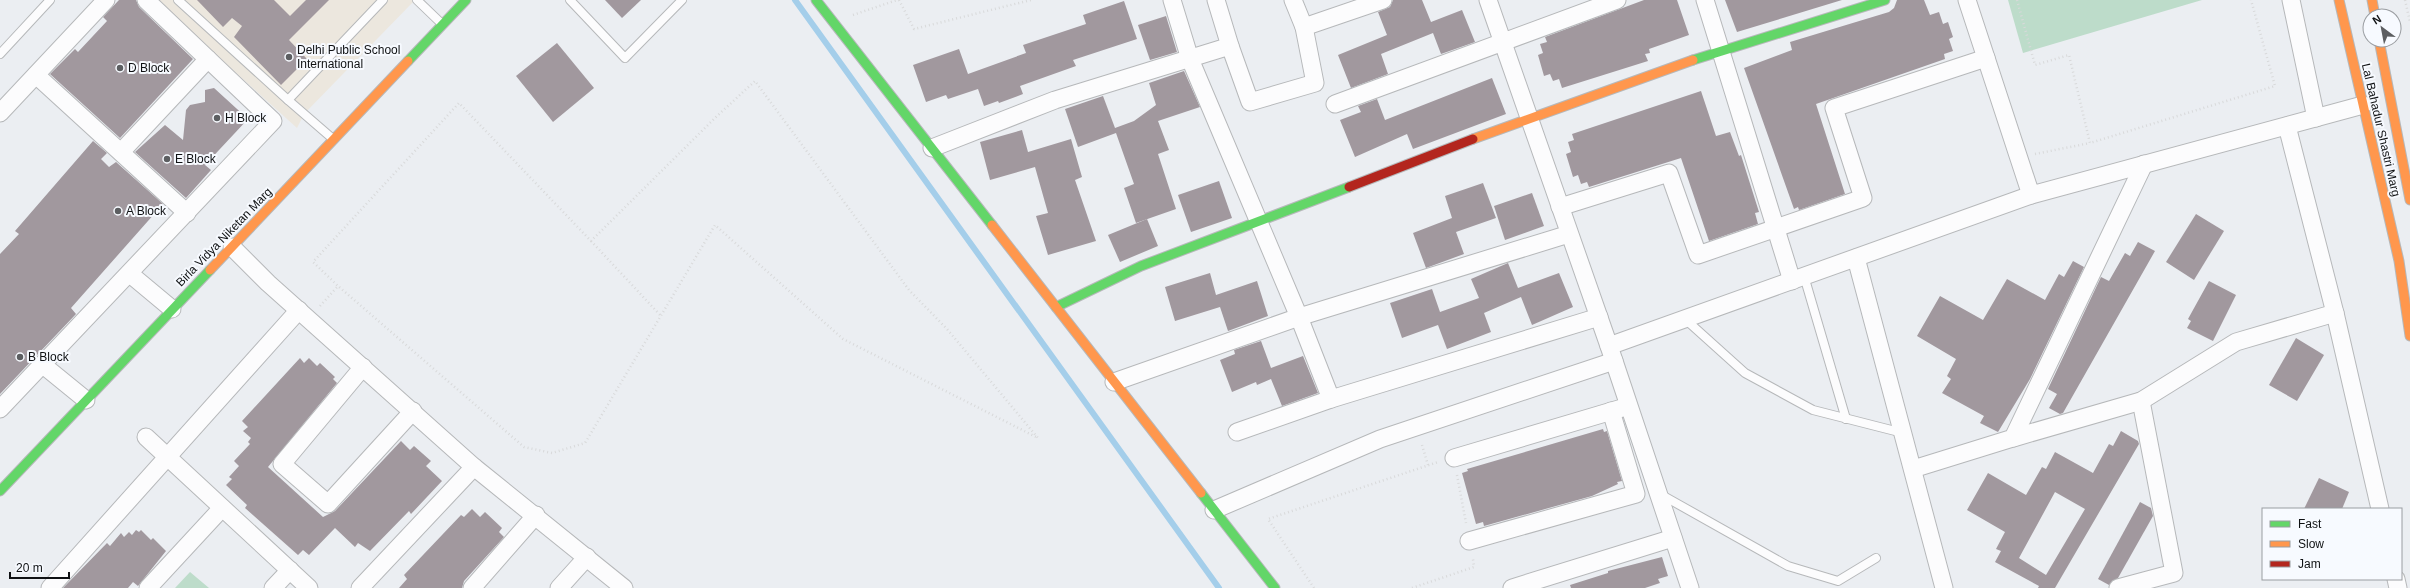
<svg xmlns="http://www.w3.org/2000/svg" width="2410" height="588" viewBox="0 0 2410 588" font-family="Helvetica,sans-serif">
	<style>
		.education { fill: #ece7de }
		.green { fill: #bddcca }
		.lines { fill: none; stroke-linecap: round; stroke-linejoin: round }
		.stream { stroke: #a4ceea; stroke-width: 6 }
		.building { fill: #a1989e; fill-rule: evenodd }
		.lane-casing { stroke: #b6b8ba; stroke-width: 10 }
		.street-casing { stroke: #b6b8ba; stroke-width: 19 }
		.fast-casing { stroke: #b6b8ba; stroke-width: 11 }
		.slow-casing { stroke: #b6b8ba; stroke-width: 11 }
		.jam-casing { stroke: #b6b8ba; stroke-width: 11 }
		.path { stroke: #d8d9da; stroke-width: 2.5; stroke-dasharray: 1 3; stroke-linecap: butt }
		.lane { stroke: #fcfcfd; stroke-width: 8 }
		.street { stroke: #fcfcfd; stroke-width: 17 }
		.fast { stroke: #63d668; stroke-width: 9 }
		.slow { stroke: #ff974d; stroke-width: 9 }
		.jam { stroke: #b3261e; stroke-width: 9 }
		.poi-dot { fill: #5c5e61; stroke: #f7faff; stroke-width: 1.5 }
		.labels { text-anchor: middle; dominant-baseline: central; stroke-width: 4; stroke-linejoin: round; paint-order: stroke }
		.poi-label { font-size: 12px; fill: #0f1113; stroke: #f7faff; text-anchor: start }
		.street-label { font-size: 12px; fill: #0f1113; stroke: #f7faff }
	</style>
	<rect width="100%" height="100%" fill="#ebeef2"/>
	<polygon class="education" points="155,0 415,0 304,114 297,128"/>
	<g class="green">
		<polygon points="2008,0 2202,0 2023,53"/>
		<polygon points="190,572 209,588 175,588"/>
	</g>
	<g class="lines">
		<polyline class="stream" points="795,0 1219,588"/>
	</g>
	<g class="building">
		<polygon points="119,0 136,0 139,7 193,59 120,138 50,74 75,49 78,52 107,21 103,17"/>
		<polygon points="197,0 274,0 290,16 306,0 329,0 289,40 307,59 281,85 234,37 242,26 232,18 223,27"/>
		<polygon points="605,0 641,0 622,18"/>
		<polygon points="1393,0 1422,0 1431,22 1462,10 1475,42 1441,54 1433,33 1381,54 1388,74 1351,88 1338,55 1387,35 1378,12 1390,7"/>
		<polygon points="1644,0 1677,0 1689,35 1649,49 1650,53 1645,54 1648,61 1562,88 1559,79 1553,81 1550,74 1544,76 1538,55 1543,53 1540,44 1547,42 1545,37"/>
		<polygon points="1725,0 1842,0 1737,32"/>
		<polygon points="1897,0 1924,0 1930,15 1939,12 1943,24 1948,22 1953,37 1949,39 1953,51 1944,54 1945,59 1816,104 1845,194 1799,210 1798,207 1794,209 1744,68 1792,50 1790,42 1889,12 1894,8"/>
		<polygon points="1124,1 1137,39 1073,60 1076,66 1020,86 1023,94 999,103 998,101 984,106 978,89 948,99 946,95 926,102 913,65 959,49 968,74 1026,53 1023,45 1086,24 1083,15"/>
		<polygon points="1166,16 1177,52 1150,60 1138,25"/>
		<polygon points="557,43 594,88 553,122 516,76"/>
		<polygon points="1184,71 1200,107 1158,121 1169,150 1158,154 1176,209 1136,223 1124,188 1134,184 1116,133 1078,147 1065,109 1103,96 1115,128 1134,121 1156,105 1149,83"/>
		<polygon points="1492,78 1506,114 1413,149 1407,134 1355,157 1340,120 1361,112 1358,106 1377,99 1385,120"/>
		<polygon points="214,88 248,119 205,165 211,170 186,198 135,152 165,125 183,140 186,110 190,105 205,102 205,90"/>
		<polygon points="1701,91 1716,136 1730,132 1739,156 1741,155 1759,212 1755,213 1758,224 1709,241 1681,158 1589,187 1587,182 1581,184 1578,175 1573,177 1566,154 1571,152 1568,142 1574,140 1572,134"/>
		<polygon points="1022,130 1028,152 1071,139 1082,177 1075,180 1096,241 1048,255 1036,216 1048,213 1035,167 990,180 980,142"/>
		<polygon points="93,141 107,153 101,159 109,167 116,162 163,204 71,308 76,314 0,394 0,254 19,234 15,231"/>
		<polygon points="1219,181 1232,218 1191,232 1178,195"/>
		<polygon points="1483,183 1496,218 1456,232 1464,254 1426,268 1413,233 1452,218 1445,196"/>
		<polygon points="1532,193 1544,226 1505,240 1494,206"/>
		<polygon points="2196,214 2224,231 2194,280 2166,262"/>
		<polygon points="1147,219 1158,246 1120,262 1108,235"/>
		<polygon points="2138,242 2155,251 2063,413 2060,414 2049,408 2057,394 2048,389 2101,277 2109,281 2125,253 2130,256"/>
		<polygon points="2073,261 2084,267 2030,379 1998,432 1980,423 1984,416 1942,393 1951,379 1947,376 1956,359 1917,336 1940,296 1983,320 2007,279 2045,300 2059,274 2064,277"/>
		<polygon points="1508,263 1518,288 1559,273 1573,307 1532,325 1521,297 1484,313 1491,332 1447,349 1438,325 1402,338 1390,303 1432,289 1440,312 1479,298 1471,279"/>
		<polygon points="1210,273 1216,295 1257,281 1268,316 1228,331 1220,307 1175,321 1165,287"/>
		<polygon points="2209,281 2236,295 2213,341 2187,328 2191,321 2188,319"/>
		<polygon points="2296,338 2324,355 2297,401 2269,385"/>
		<polygon points="1261,341 1271,368 1303,356 1318,393 1282,406 1271,379 1257,385 1256,382 1232,392 1220,360 1235,354 1234,350"/>
		<polygon points="300,358 304,363 309,358 317,366 320,363 335,377 333,379 337,383 268,467 323,517 335,511 401,441 410,450 414,446 431,461 426,466 442,481 411,514 409,511 370,551 358,543 355,547 335,528 309,555 303,550 298,555 245,508 247,505 226,485 232,479 229,477 239,466 234,461 250,444 248,442 251,438 243,431 248,427 242,421"/>
		<polygon points="1603,429 1604,432 1607,431 1622,481 1617,482 1618,484 1592,496 1484,526 1483,522 1476,524 1462,473 1468,471 1467,469"/>
		<path d="M 2121,431 L 2138,441 L 2139,444 L 2055,588 L 2038,588 L 2039,586 L 1995,562 L 2001,551 L 1996,549 L 2005,532 L 1967,510 L 1988,473 L 2026,495 L 2042,467 L 2046,469 L 2055,452 L 2093,473 L 2109,444 L 2113,446 ZM 2055,492 L 2085,509 L 2046,575 L 2019,558 Z"/>
		<polygon points="2319,478 2349,492 2342,509 2304,509"/>
		<polygon points="2140,502 2151,508 2153,516 2118,578 2109,585 2098,579"/>
		<polygon points="472,509 480,517 485,512 502,528 499,532 504,537 464,581 462,588 399,588 407,579 404,575 461,515 464,517"/>
		<polygon points="136,530 139,532 141,530 151,540 153,538 166,551 138,586 133,582 128,588 63,588 107,543 110,546 121,533 124,537 129,532 132,535"/>
		<polygon points="1662,557 1668,576 1658,579 1660,583 1645,588 1571,588 1570,585 1608,573 1608,571"/>
	</g>
	<g class="lines">
		<g class="lane-casing">
			<g id="lane">
				<polyline points="178,0 288,100"/>
				<polyline points="417,0 442,24"/>
				<polyline points="570,0 625,58 682,0"/>
				<polyline points="0,54 50,0"/>
				<polyline points="333,139 288,100 383,0"/>
				<polyline points="1804,276 1846,419"/>
				<polyline points="1685,319 1745,373 1813,410 1903,433"/>
				<polyline points="1660,494 1788,566 1838,581 1876,558"/>
			</g>
		</g>
		<g class="street-casing">
			<g id="street">
				<polyline points="1172,0 1190,59 1299,317 1331,399"/>
				<polyline points="1293,0 1304,27 1383,0"/>
				<polyline points="1488,0 1609,346 1690,588"/>
				<polyline points="1705,0 1792,281"/>
				<polyline points="1967,0 2031,195 2363,105"/>
				<polyline points="2291,0 2316,118"/>
				<polyline points="1230,46 1250,102 1315,83 1304,27"/>
				<polyline points="36,75 187,213"/>
				<polyline points="1335,104 1617,0"/>
				<polyline points="0,113 106,0"/>
				<polyline points="2287,126 2335,313 2380,509"/>
				<polyline points="932,148 1055,100 1230,46 1216,0"/>
				<polyline points="121,152 208,59"/>
				<polyline points="1560,207 1669,173 1698,255 1863,198 1834,108 1986,58"/>
				<polyline points="232,247 268,283 474,467 624,588"/>
				<polyline points="1856,258 1944,588"/>
				<polyline points="130,274 172,309"/>
				<polyline points="1609,346 2031,195"/>
				<polyline points="43,365 86,400"/>
				<polyline points="363,367 282,464 328,504 413,411"/>
				<polyline points="1114,382 1299,317 1569,234"/>
				<polyline points="0,409 273,121 146,0"/>
				<polyline points="1237,432 1331,399 1599,317"/>
				<polyline points="146,437 309,588"/>
				<polyline points="2013,438 2141,401 2236,342 2335,313"/>
				<polyline points="1454,458 1622,408"/>
				<polyline points="1913,469 2013,438 2144,164"/>
				<polyline points="1214,510 1380,439 1614,361"/>
				<polyline points="1469,541 1636,494 1611,411"/>
				<polyline points="2396,579 2398,588"/>
				<polyline points="50,588 299,310"/>
				<polyline points="148,588 222,508"/>
				<polyline points="273,588 290,570"/>
				<polyline points="360,588 474,467"/>
				<polyline points="472,588 536,515"/>
				<polyline points="559,588 587,557"/>
				<polyline points="1512,588 1673,538"/>
				<polyline points="2118,588 2174,573 2141,401"/>
			</g>
		</g>
		<g class="fast-casing">
			<g id="fast">
				<polyline points="816,0 992,225"/>
				<polyline points="1693,60 1885,0"/>
				<polyline points="408,61 466,0"/>
				<polyline points="1056,307 1141,266 1349,187"/>
				<polyline points="0,491 210,270"/>
				<polyline points="1201,493 1275,588"/>
			</g>
		</g>
		<g class="slow-casing">
			<g id="slow">
				<polyline points="2339,0 2399,261 2410,336"/>
				<polyline points="2372,0 2375,16"/>
				<polyline points="2379,40 2410,200"/>
				<polyline points="1473,139 1693,60"/>
				<polyline points="992,225 1201,493"/>
				<polyline points="210,270 408,61"/>
			</g>
		</g>
		<g class="jam-casing">
			<polyline id="jam" points="1349,187 1473,139"/>
		</g>
		<g class="path">
			<polyline points="899,0 914,29 1031,0"/>
			<polyline points="2017,0 2035,65 2069,55 2090,143 2275,86 2251,0"/>
			<polyline points="2405,0 2410,22"/>
			<polyline points="853,15 897,0"/>
			<polyline points="2035,154 2090,143"/>
			<polyline points="591,241 661,316"/>
			<polyline points="320,306 338,286 313,262 459,103 591,241 716,117 755,81 909,290 947,329 1038,438 843,339 715,225 585,443 552,453 524,447 338,286"/>
			<polyline points="1422,445 1428,465"/>
			<polyline points="1457,475 1466,523"/>
			<polyline points="1314,588 1268,519 1438,462"/>
			<polyline points="1412,588 1474,567 1473,559"/>
		</g>
		<use href="#lane" class="lane"/>
		<use href="#street" class="street"/>
		<use href="#fast" class="fast"/>
		<use href="#slow" class="slow"/>
		<use href="#jam" class="jam"/>
	</g>
	<g class="poi-dot">
		<circle cx="289" cy="57" r="4"/>
		<circle cx="120" cy="68" r="4"/>
		<circle cx="217" cy="118" r="4"/>
		<circle cx="167" cy="159" r="4"/>
		<circle cx="118" cy="211" r="4"/>
		<circle cx="20" cy="357" r="4"/>
	</g>
	<g class="labels">
		<g class="poi-label">
			<text x="297" y="50">Delhi Public School<tspan x="297" dy="14">International</tspan></text>
			<text x="128" y="68">D Block</text>
			<text x="225" y="118">H Block</text>
			<text x="175" y="159">E Block</text>
			<text x="126" y="211">A Block</text>
			<text x="28" y="357">B Block</text>
		</g>
		<g class="street-label">
			<text transform="translate(2381 130) rotate(77)">Lal Bahadur Shastri Marg</text>
			<text transform="translate(224 237) rotate(-46)">Birla Vidya Niketan Marg</text>
		</g>
	</g>
	<rect x="2262" y="508" width="140" height="72" fill="#f7faff" stroke="#9a9da1"/>
	<rect x="2270" y="521" width="20" height="6" fill="#63d668" stroke="#9a9da1"/>
	<text x="2298" y="528" font-size="12" fill="#0f1113">Fast</text>
	<rect x="2270" y="541" width="20" height="6" fill="#ff974d" stroke="#9a9da1"/>
	<text x="2298" y="548" font-size="12" fill="#0f1113">Slow</text>
	<rect x="2270" y="561" width="20" height="6" fill="#b3261e" stroke="#9a9da1"/>
	<text x="2298" y="568" font-size="12" fill="#0f1113">Jam</text>
	<g transform="translate(2382 28) rotate(328)"><circle r="19" fill="#f7faff" stroke="#9a9da1"/>
	<path d="M0-3L7 15L0 10L-7 15Z" fill="#5c5e61"/>
	<text y="-6" font-size="11" font-weight="bold" text-anchor="middle" fill="#0f1113">N</text>
	</g>
	<path d="M10 572v6h59v-6" fill="none" stroke="#0f1113" stroke-width="2"/>
	<text x="16" y="572" font-size="12" fill="#0f1113" stroke="#f7faff" stroke-width="3" paint-order="stroke">20 m</text>
</svg>
